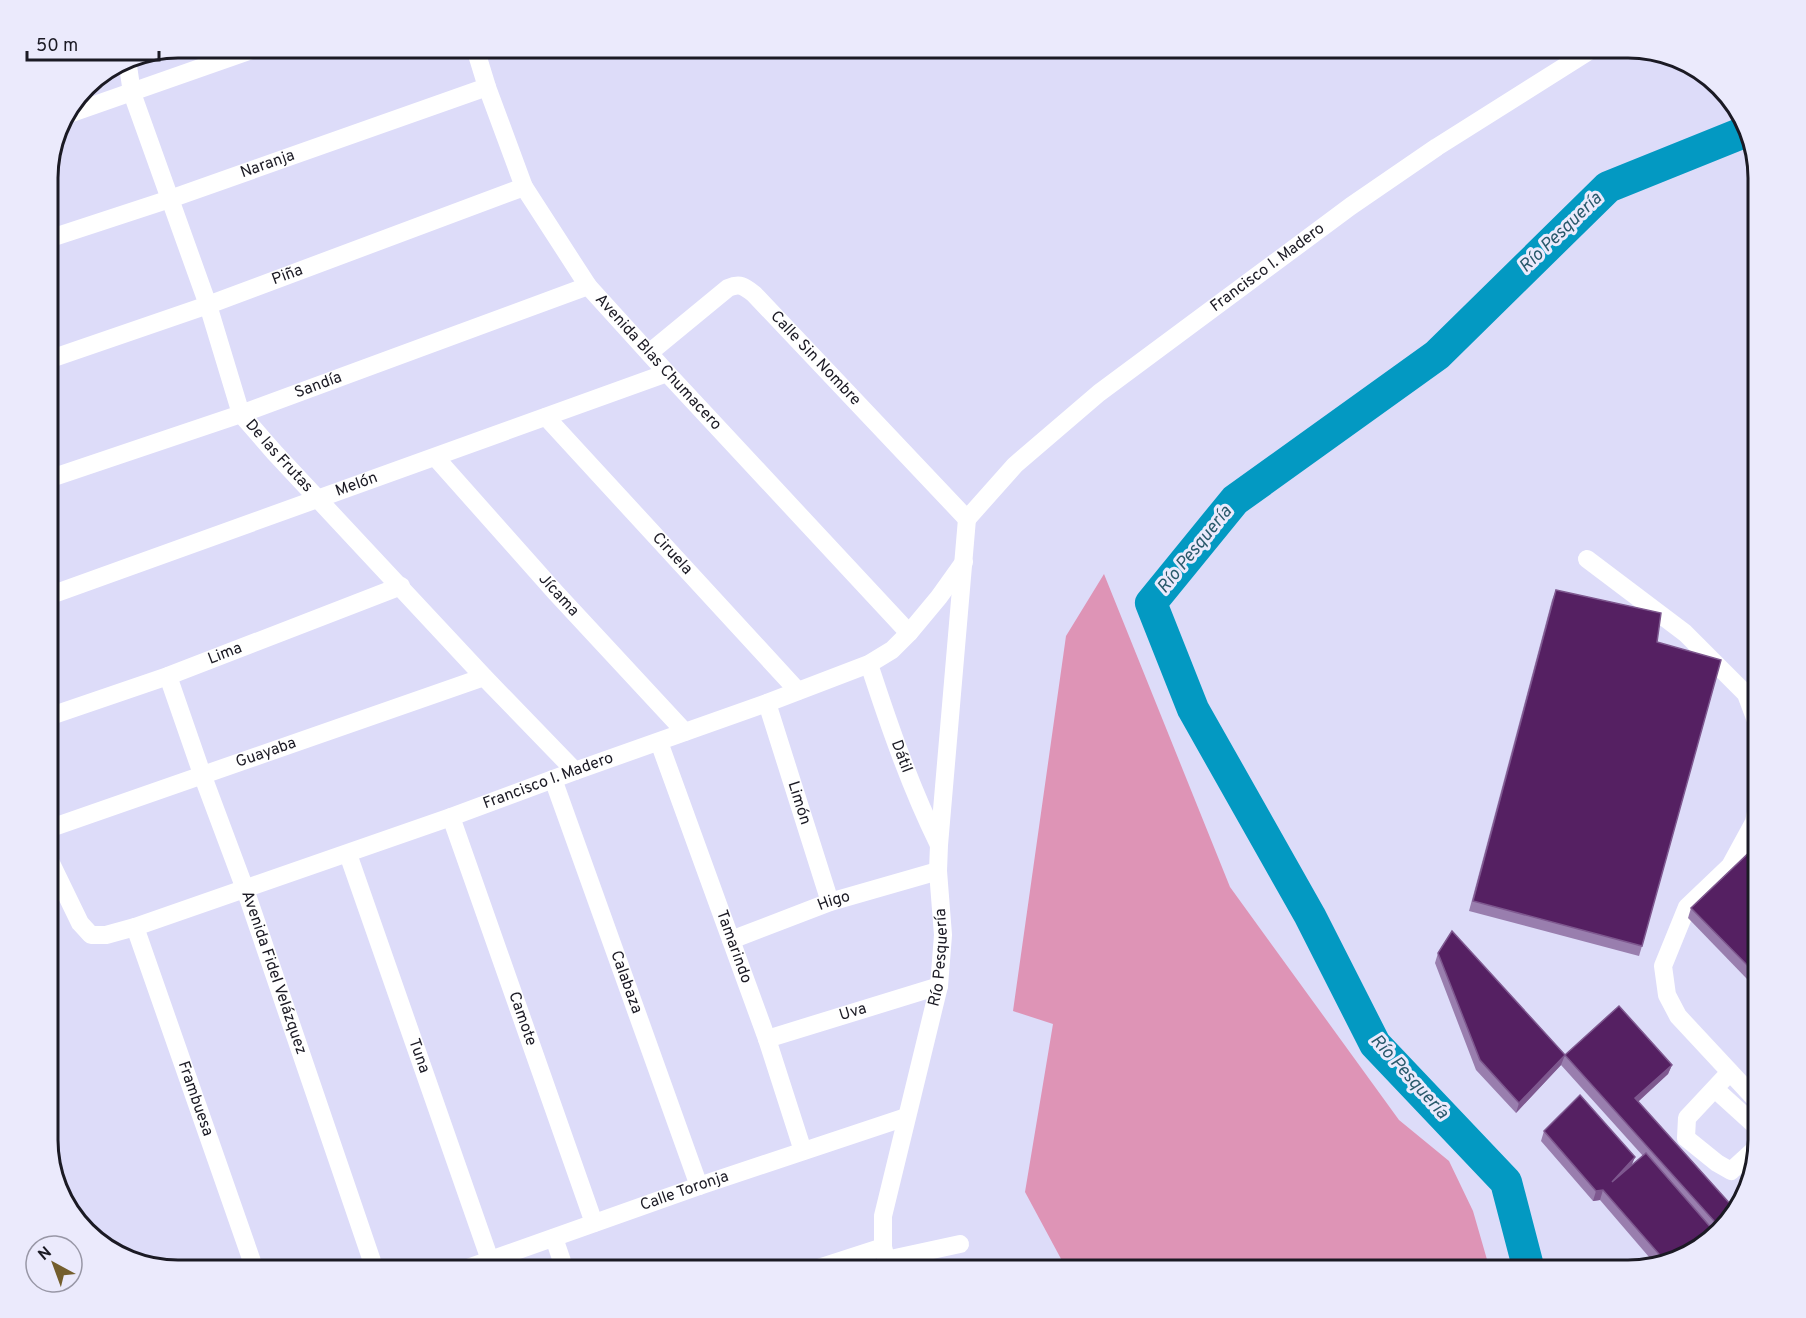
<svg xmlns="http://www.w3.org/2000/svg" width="1806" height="1318" viewBox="0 0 1806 1318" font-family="Overpass,sans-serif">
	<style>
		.green { fill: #de94b6 }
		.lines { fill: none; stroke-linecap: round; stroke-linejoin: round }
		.river { stroke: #0399c2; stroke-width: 32 }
		.minor { stroke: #fff; stroke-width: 18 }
		.wall { fill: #997eae }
		.shaded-wall { fill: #7e588f }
		.building { fill: #552062; stroke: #7e588f; stroke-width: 1.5 }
		.labels { text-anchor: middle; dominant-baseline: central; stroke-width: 6; stroke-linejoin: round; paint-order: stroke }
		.street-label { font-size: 16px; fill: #1b1a24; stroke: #ebeafc }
		.water-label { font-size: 18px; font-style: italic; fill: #2a5a6c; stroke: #ebeafc }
		.rim { fill: none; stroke: #1b1a24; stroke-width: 3 }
	</style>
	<rect width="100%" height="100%" fill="#dddcf9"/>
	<polygon class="green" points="1104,574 1230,887 1399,1120 1449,1161 1473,1211 1490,1270 1067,1270 1025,1192 1053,1024 1013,1011 1066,636"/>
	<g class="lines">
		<polyline class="river" points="1529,1270 1506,1182 1375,1044 1310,916 1193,709 1151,603 1235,500 1437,355 1608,187 1747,131"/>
		<g class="minor">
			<path id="s1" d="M 475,48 L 487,87 L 524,187 L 588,286 L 667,373 L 909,633"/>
			<path id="s2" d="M 127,59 L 132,93 L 208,305 L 241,414 L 274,452 L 484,677 L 575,771"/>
			<polyline points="66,115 257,48"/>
			<path id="s3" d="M 48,239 L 170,199 L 487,87"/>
			<path id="s4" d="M 649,353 L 728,288 C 740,283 744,286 754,294 L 967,519"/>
			<path id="s5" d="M 48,360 L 208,305 L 524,187"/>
			<path id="s6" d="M 546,417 L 798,691"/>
			<path id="s7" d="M 436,458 L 556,593 L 685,732"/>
			<path id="s8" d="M 48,479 L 241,414 L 588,286"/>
			<path id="s9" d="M 967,519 L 1015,465 L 1099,393 L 1351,206 L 1437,147 L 1594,48"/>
			<polyline points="1587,559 1685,633 1746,694 1758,726"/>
			<path id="s10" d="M 48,596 L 667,373"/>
			<path id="s11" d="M 869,664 C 889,725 910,786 938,843"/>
			<path id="s12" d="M 168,676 L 202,774 L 245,889 L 375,1270"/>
			<path id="s13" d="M 767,703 L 830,902"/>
			<path id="s14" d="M 48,717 L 168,676 L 401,586"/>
			<path id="s15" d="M 659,742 L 767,1039 L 803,1151"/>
			<path id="s16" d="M 553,779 L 699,1186"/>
			<polyline points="1758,802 1754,822 1730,866 1687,907 1663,966 1667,995 1678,1016 1758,1102"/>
			<path id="s17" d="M 451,817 L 594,1223"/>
			<path id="s18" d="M 48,829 L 484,677"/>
			<path id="s19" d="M 348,854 L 490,1260"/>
			<path id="s20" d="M 48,857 L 80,923 L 91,935 L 106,935 L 135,927 L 451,817 L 575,771 L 767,703 L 869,664 L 892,650 L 909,633 L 939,597 L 964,562"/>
			<path id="s21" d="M 135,927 L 255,1270"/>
			<path id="s22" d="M 731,940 L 830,902 L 938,871"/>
			<path id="s23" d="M 767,1039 L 939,986"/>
			<polyline points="1730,1072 1687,1118 1686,1138 1717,1163 1731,1171 1754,1150 1757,1143"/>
			<polyline points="1715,1089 1758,1128"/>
			<polyline points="554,1238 565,1270"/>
			<polyline points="886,1260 960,1244"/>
			<path id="s24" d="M 462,1270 L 699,1186 L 906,1117"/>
			<polyline points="812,1270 883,1247"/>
			<path id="s25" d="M 889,1270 L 883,1247 L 883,1216 L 939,986 L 943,935 L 938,871 L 939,845 L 967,519"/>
		</g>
	</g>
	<g class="wall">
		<polygon points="1556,590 1657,642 1642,946 1639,956 1469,911 1552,600"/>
		<polygon points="1691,908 1758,969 1747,979 1688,918"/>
		<polygon points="1438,953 1565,1055 1672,1065 1668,1074 1638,1102 1729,1216 1685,1256 1655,1264 1600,1200 1593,1201 1541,1141 1544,1131 1632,1165 1643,1156 1561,1065 1516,1113 1476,1070 1435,963"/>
		<polygon points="1758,1059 1758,1082 1750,1073 1754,1063"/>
	</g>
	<g class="shaded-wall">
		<polygon points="1758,962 1758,969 1747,979 1751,969"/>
		<polygon points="1565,1055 1561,1065 1516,1113 1519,1103"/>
		<polygon points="1672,1065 1668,1074 1631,1108 1635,1098"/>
		<polygon points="1635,1157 1631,1167 1612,1182"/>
		<polygon points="1603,1190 1600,1200 1593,1201 1596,1191"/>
		<polygon points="1732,1206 1729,1216 1712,1231 1711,1236 1685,1256 1681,1257 1712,1230 1715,1222"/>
	</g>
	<g class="building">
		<polygon points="1556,590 1661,613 1657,642 1721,660 1642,946 1473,901"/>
		<polygon points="1758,844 1758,962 1751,969 1691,908"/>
		<polygon points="1452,931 1565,1055 1619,1006 1672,1065 1635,1098 1732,1206 1715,1222 1565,1055 1519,1103 1480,1060 1438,953"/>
		<polygon points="1758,1059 1758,1068 1754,1063"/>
		<polygon points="1580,1095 1635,1157 1612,1182 1646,1153 1713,1230 1681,1257 1665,1261 1603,1190 1596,1191 1544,1131"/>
	</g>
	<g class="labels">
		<g class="street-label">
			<text stroke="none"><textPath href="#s3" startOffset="232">Naranja</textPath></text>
			<text stroke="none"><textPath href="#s9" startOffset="393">Francisco I. Madero</textPath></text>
			<text stroke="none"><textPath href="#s5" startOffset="254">Piña</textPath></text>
			<text stroke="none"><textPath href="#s4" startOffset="220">Calle Sin Nombre</textPath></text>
			<text stroke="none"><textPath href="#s1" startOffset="369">Avenida Blas Chumacero</textPath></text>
			<text stroke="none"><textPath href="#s8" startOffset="286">Sandía</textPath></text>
			<text stroke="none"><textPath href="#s2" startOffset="430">De las Frutas</textPath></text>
			<text stroke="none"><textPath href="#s10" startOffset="328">Melón</textPath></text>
			<text stroke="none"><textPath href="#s6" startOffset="186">Ciruela</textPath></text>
			<text stroke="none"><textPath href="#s7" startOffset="184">Jícama</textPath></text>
			<text stroke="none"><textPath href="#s14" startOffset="188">Lima</textPath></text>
			<text stroke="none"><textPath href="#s18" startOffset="231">Guayaba</textPath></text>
			<text stroke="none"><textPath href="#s11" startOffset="98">Dátil</textPath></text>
			<text stroke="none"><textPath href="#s20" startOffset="573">Francisco I. Madero</textPath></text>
			<text stroke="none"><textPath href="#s13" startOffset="105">Limón</textPath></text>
			<text stroke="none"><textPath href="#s22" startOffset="110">Higo</textPath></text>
			<text stroke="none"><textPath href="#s15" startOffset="218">Tamarindo</textPath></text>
			<text stroke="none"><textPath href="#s25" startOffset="320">Río Pesquería</textPath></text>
			<text stroke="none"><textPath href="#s12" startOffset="315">Avenida Fidel Velázquez</textPath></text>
			<text stroke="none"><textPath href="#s16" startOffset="216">Calabaza</textPath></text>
			<text stroke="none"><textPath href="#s23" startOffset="90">Uva</textPath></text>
			<text stroke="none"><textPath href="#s17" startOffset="214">Camote</textPath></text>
			<text stroke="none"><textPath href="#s19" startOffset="214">Tuna</textPath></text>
			<text stroke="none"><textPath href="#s21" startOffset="182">Frambuesa</textPath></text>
			<text stroke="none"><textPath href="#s24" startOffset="236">Calle Toronja</textPath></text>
		</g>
		<g class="water-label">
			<text transform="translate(1561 233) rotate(-44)">Río Pesquería</text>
			<text transform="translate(1195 550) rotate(-51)">Río Pesquería</text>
			<text transform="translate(1409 1077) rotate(48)">Río Pesquería</text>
		</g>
	</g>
	<path d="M0 0H1806V1318H0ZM178 58H1628A120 120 0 0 1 1748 178V1140A120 120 0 0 1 1628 1260H178A120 120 0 0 1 58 1140V178A120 120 0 0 1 178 58Z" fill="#ebeafc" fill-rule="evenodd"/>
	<path class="rim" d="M178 58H1628A120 120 0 0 1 1748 178V1140A120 120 0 0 1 1628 1260H178A120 120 0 0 1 58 1140V178A120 120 0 0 1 178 58Z"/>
	<g transform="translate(54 1264) rotate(319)"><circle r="28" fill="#ebeafc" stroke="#9897a6" stroke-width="1.5"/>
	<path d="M0-4.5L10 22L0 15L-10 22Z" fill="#745e2d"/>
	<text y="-9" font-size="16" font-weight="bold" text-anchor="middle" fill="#1b1a24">N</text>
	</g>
	<path d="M27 51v9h132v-9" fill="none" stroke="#1b1a24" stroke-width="3"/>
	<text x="36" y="51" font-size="18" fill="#1b1a24" stroke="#ebeafc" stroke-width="4.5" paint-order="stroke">50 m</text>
</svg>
